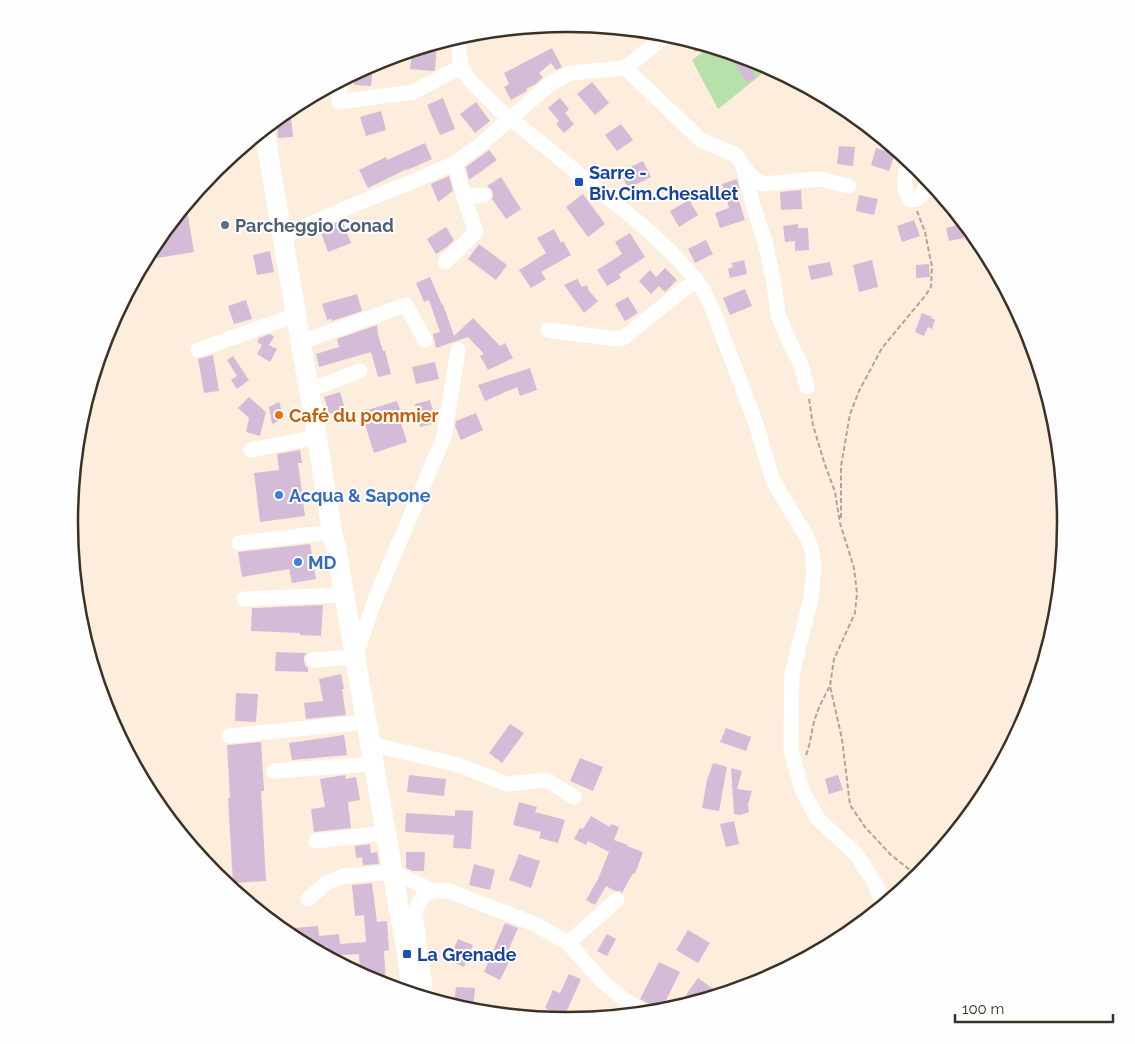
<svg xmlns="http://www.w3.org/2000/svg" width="1135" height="1044" viewBox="0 0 1135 1044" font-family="Raleway,sans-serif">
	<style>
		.green { fill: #b7e0aa }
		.building { fill: #d4bbd7 }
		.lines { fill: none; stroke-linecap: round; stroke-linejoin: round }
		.path { stroke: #b2a495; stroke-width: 2; stroke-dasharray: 5 2.5; stroke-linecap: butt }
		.minor { stroke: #fff; stroke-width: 15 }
		.major { stroke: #fff; stroke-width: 20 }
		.transit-dot { fill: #1a4fb4; stroke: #fefefe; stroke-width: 2 }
		.service-dot { fill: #5c6f8a; stroke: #fefefe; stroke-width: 2 }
		.food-dot { fill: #e8710a; stroke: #fefefe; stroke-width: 2 }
		.shop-dot { fill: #3f7fe0; stroke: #fefefe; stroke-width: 2 }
		.labels { text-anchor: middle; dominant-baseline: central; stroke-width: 4; stroke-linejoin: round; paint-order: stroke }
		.transit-label { font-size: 18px; font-weight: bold; fill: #164399; stroke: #fefefe; text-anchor: start }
		.service-label { font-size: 18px; font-weight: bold; fill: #4e5e75; stroke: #fefefe; text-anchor: start }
		.food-label { font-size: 18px; font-weight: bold; fill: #c56008; stroke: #fefefe; text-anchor: start }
		.shop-label { font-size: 18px; font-weight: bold; fill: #366cbe; stroke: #fefefe; text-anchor: start }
		.rim { fill: none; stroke: #3b3126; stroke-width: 2.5 }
	</style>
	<rect width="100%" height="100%" fill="#fdeddc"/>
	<polygon class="green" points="697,43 758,62 766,66 768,69 718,109 692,60 703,52"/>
	<g class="building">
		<polygon points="437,43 435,70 433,71 410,69 412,51"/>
		<polygon points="552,48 562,67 556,70 551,63 539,73 543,77 536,84 526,89 527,91 511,100 504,87 509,84 504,73"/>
		<polygon points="727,52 743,57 756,77 748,83"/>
		<polygon points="367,67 373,67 371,86 354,85 355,73"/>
		<polygon points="592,82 609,103 595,115 577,94"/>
		<polygon points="443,98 455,129 440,135 427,105"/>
		<polygon points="560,98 569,109 565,113 574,124 564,133 556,124 559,121 548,108"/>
		<polygon points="476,102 490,121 475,133 460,114"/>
		<polygon points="381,111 386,130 366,136 360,117"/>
		<polygon points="291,117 293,137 278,138 277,119 279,118"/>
		<polygon points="621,124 633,140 617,151 605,135"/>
		<polygon points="425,143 432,159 407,170 407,169 368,188 359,170 386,157 387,160"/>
		<polygon points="839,146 855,147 853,166 837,164"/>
		<polygon points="876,148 895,154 889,171 871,165"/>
		<polygon points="489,150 497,160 469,180 466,167"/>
		<polygon points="643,161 651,177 628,188 620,172"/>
		<polygon points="449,176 453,191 438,202 431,184"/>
		<polygon points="501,177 521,209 506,219 492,199 493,195 492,190 487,186"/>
		<polygon points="737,179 740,190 736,191 745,220 720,228 715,213 729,208 722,184"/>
		<polygon points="801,190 802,209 781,210 780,192"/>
		<polygon points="583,194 605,224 588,237 566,207"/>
		<polygon points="859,195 878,199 874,215 856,211"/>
		<polygon points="689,200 698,215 679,227 670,211"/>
		<polygon points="186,205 194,252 145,260 153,245"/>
		<polygon points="342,220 351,243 328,252 320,230"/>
		<polygon points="914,220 920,236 902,242 897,226"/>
		<polygon points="798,224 798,228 808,228 809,250 795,251 795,241 785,242 783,226"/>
		<polygon points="961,224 964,238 949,241 946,228"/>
		<polygon points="446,227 454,240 447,247 436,254 427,239"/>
		<polygon points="554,229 561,243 563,241 571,255 541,272 546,279 531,288 519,270 546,253 537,238"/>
		<polygon points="630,233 645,257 619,274 621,278 607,286 597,270 622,254 615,242"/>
		<polygon points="706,240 713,254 695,263 688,249"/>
		<polygon points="479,244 507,265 496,280 468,259"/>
		<polygon points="270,251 274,272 257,275 253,255"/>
		<polygon points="744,260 747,274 730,278 728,269 733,267 731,263"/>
		<polygon points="872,260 878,287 859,292 853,265"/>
		<polygon points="830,262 833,275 811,280 808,266"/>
		<polygon points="929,264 930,277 916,278 916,265"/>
		<polygon points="665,268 677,280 665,292 659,286 651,294 639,281 650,270 656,277"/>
		<polygon points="430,277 442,305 443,304 454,336 473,318 500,346 505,343 513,358 488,370 480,356 484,354 468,337 436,348 433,334 440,332 429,300 424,302 416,283"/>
		<polygon points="577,279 582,287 587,285 589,291 598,301 584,313 564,285"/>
		<polygon points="745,289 752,306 730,315 723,298"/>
		<polygon points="357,294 362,311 332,321 332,319 327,320 322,304"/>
		<polygon points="628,297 638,313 625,321 615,304"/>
		<polygon points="246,300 252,319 234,324 228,306"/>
		<polygon points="922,313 932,317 931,318 935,320 932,329 928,327 924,336 915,332"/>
		<polygon points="377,325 378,335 383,351 385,351 391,374 378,377 371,352 319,367 316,354 339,347 337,339"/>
		<polygon points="270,334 274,337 269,345 277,349 270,362 257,354 262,345 257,342 259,338"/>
		<polygon points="213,355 219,391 204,393 198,359"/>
		<polygon points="233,356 249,380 237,389 231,380 237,376 227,360"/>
		<polygon points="435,362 439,379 416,384 412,367"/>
		<polygon points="530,368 537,390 520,396 517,387 485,401 478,385"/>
		<polygon points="340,392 345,409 329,414 324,397"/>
		<polygon points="249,397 266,412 260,436 246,432 249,418 238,408"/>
		<polygon points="430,400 436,423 420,427 415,404"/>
		<polygon points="397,401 403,419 400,420 407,442 374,453 361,412"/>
		<polygon points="279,402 284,419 272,424 269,407"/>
		<polygon points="476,413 483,430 461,440 455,426 456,421"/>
		<polygon points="300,450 302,463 298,463 305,516 260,522 254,473 279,470 277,454"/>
		<polygon points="310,544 316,579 292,583 289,569 242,577 238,552"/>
		<polygon points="323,605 321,636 300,635 300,633 251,631 252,608"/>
		<polygon points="276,652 307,653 304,656 304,661 305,665 308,668 308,672 275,671"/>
		<polygon points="341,674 344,689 342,689 346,715 306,719 304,703 323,701 319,679"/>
		<polygon points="236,693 258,694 256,722 235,721"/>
		<polygon points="510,724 524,733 502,763 489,753"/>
		<polygon points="726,728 751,737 746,751 720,742"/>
		<polygon points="344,735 347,755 292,760 289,743"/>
		<polygon points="261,742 264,791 261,791 266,881 233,883 228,798 230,798 227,745"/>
		<polygon points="580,758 603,767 593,791 570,781"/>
		<polygon points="713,763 727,767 719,811 702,808 707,780"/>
		<polygon points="731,768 742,771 737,789 752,791 748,804 749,812 740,815 734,814"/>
		<polygon points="345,775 346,779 356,777 360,800 348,802 351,828 314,832 311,809 325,807 320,779"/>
		<polygon points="409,775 446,779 444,796 407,792"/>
		<polygon points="838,775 843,790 829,794 825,779"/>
		<polygon points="519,802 537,807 535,812 565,820 558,843 539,838 541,832 513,825"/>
		<polygon points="455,810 473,811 471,849 453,848 454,835 405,832 406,813 455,816"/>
		<polygon points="591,816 610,827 611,824 619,827 614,840 628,845 627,846 643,852 635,874 633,873 622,893 620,891 615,891 606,886 595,905 586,900 598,879 609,852 588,841 586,845 574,839 580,828 583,829"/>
		<polygon points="734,821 739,844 726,847 720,824"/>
		<polygon points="370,844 371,853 377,852 379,864 363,865 362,857 356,858 355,846"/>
		<polygon points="406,852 425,852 424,871 413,871 406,868"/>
		<polygon points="519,854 540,861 531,888 509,880"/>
		<polygon points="474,864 495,870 490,890 469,885"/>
		<polygon points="372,883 377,922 387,921 389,950 384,951 386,985 377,982 360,973 359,954 328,956 327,946 312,948 290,936 282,929 318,926 319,936 339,934 340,944 366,942 364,915 355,916 352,885"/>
		<polygon points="505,923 518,928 505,958 510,960 500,980 484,972"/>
		<polygon points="688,930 710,943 698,963 676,950"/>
		<polygon points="607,934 616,939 607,956 597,951"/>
		<polygon points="458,939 473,945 464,967 449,960"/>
		<polygon points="659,962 680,972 661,1010 640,999"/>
		<polygon points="569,974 581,979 564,1017 545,1008 553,990 560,993"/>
		<polygon points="698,978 720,994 696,1001 686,995"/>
		<polygon points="456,987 475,988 473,1011 454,1006"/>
	</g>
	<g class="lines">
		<g class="path">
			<polyline points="689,41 697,52"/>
			<polyline points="809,399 813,425 824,462 835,492 840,523 854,568 857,593 855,613 834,659 830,686 842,739 850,805 865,827 891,855 910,870 919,875"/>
			<polyline points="841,518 841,466 850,414 859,391 882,348 925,296 931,287 932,267 925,232 917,211"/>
			<path d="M 806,755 C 811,743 811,731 815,719 C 818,708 824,697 830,686"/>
		</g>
		<g class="minor">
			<polyline points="569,26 582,25"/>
			<polyline points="586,26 623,29"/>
			<polyline points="458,37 461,67 468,78 505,116 510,118 642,225 670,251 693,276 703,290 713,310 756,424 773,481 807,537 812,551 814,568 811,598 792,674 791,728 791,750 797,772 803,792 818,819 856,854 875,883 883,904"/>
			<polyline points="625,68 701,140 736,155 743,166 753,205 765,242 774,283 778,315 791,345 801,364 807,387"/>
			<polyline points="340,81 339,102 413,92 461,67"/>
			<path d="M 908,160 C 905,175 902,184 909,199 C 922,203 925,189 928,180"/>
			<polyline points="744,167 752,177 762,184 820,179 849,186"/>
			<polyline points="464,197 484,195"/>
			<polyline points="283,236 361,202 414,181 455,163 479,146 551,83 570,73 625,68 668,34"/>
			<polyline points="445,262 476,232 464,197 455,163"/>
			<polyline points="548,330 616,339 623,338 688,286 697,281"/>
			<polyline points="301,342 406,305 425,340"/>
			<polyline points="198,350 296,315"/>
			<polyline points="309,390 360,371"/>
			<polyline points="251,450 317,437"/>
			<polyline points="239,543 332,532"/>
			<polyline points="244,599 344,595"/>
			<polyline points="313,660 355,657 376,597 444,437 458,350"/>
			<polyline points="229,736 366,722"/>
			<polyline points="370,744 459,765 507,784 547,780 574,797"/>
			<polyline points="274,771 374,764"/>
			<polyline points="316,841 386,833"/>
			<polyline points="308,899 328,882 345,876 393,872 433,891"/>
			<polyline points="568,943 617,900"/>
			<path d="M 426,997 L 415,912 C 421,894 430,888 449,891 L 537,925 L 568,943 L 602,981 L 626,1001 L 646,1013"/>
		</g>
		<polyline class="major" points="264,129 317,437 332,532 336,548 407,954 412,993"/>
	</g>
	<g class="transit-dot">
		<rect x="574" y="177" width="10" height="10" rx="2.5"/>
		<rect x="402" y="949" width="10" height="10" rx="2.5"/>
	</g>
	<circle class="service-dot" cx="225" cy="225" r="5"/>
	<circle class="food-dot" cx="279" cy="415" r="5"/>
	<g class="shop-dot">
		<circle cx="279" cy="495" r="5"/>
		<circle cx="298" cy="562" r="5"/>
	</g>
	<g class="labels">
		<g class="transit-label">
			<text x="589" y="172">Sarre -<tspan x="589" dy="21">Biv.Cim.Chesallet</tspan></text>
			<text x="417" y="954">La Grenade</text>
		</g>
		<g class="service-label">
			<text x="235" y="225">Parcheggio Conad</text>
		</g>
		<g class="food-label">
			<text x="289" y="415">Café du pommier</text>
		</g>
		<g class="shop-label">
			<text x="289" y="495">Acqua &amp; Sapone</text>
			<text x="308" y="562">MD</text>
		</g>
	</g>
	<path d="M0 0H1135V1044H0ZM567 32H568A489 489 0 0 1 1057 521V523A489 489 0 0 1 568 1012H567A489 489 0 0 1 78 523V521A489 489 0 0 1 567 32Z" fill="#fefefe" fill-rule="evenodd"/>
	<path class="rim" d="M567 32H568A489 489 0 0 1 1057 521V523A489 489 0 0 1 568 1012H567A489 489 0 0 1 78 523V521A489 489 0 0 1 567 32Z"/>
	<path d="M955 1014v8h158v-8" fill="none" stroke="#3b3126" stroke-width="2.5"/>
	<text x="962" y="1014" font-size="15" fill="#3b3126" stroke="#fefefe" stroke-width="4" paint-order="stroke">100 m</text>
</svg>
